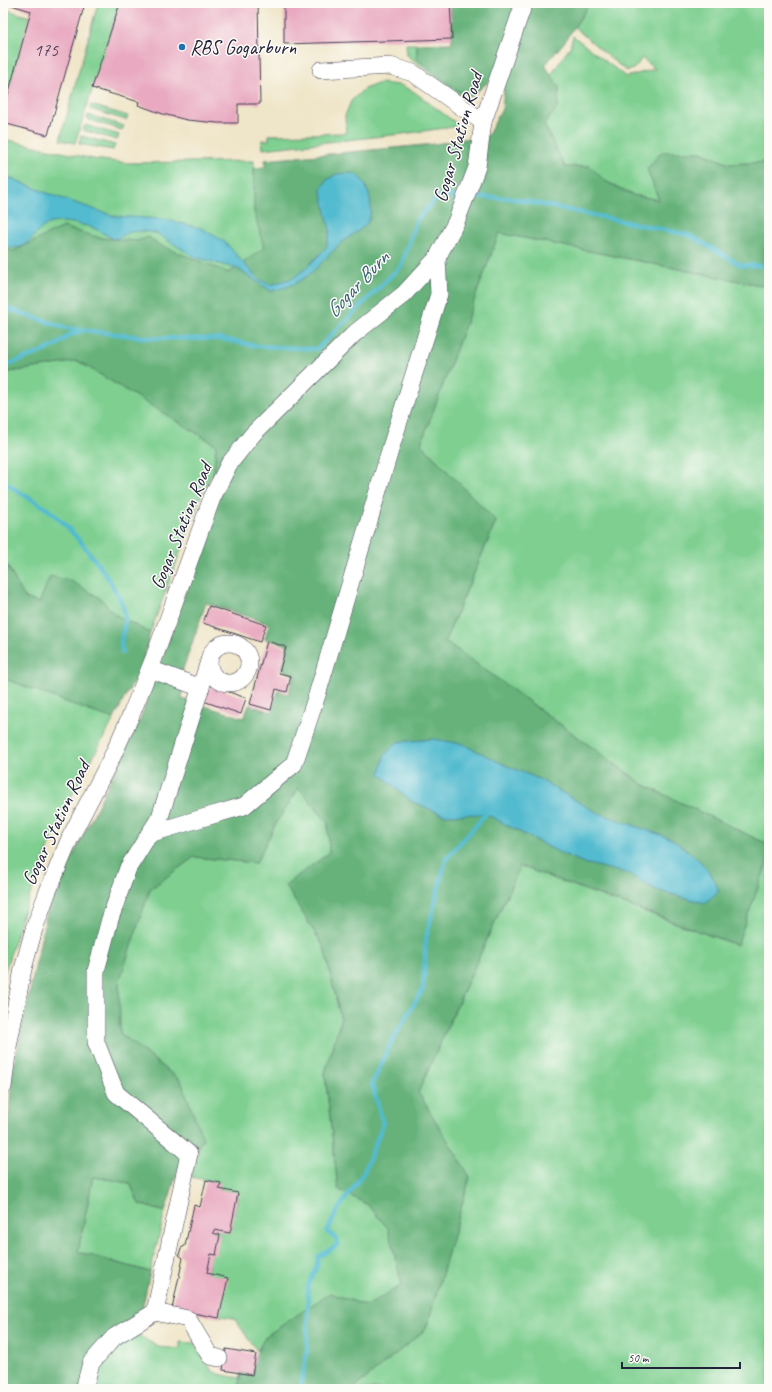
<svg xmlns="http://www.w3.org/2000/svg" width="772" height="1392" viewBox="0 0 772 1392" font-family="Caveat,sans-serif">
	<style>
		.green { fill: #7ecf90; stroke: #507866 }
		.forest { fill: #66b27a; stroke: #446a5a; fill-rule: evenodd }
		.water { fill: #52bbcf; stroke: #3a6e85 }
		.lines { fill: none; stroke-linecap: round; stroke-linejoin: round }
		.stream { stroke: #52bbcf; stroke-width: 4.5 }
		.building { fill: #e9aac1 }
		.minor-casing { stroke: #413f50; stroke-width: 18 }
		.minor { stroke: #fff; stroke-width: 17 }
		.poi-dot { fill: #1f6fb2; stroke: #fdfcf7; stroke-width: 1.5 }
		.labels { text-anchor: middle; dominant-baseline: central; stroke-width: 3; stroke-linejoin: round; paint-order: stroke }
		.number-label { font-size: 18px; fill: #54445c }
		.poi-label { font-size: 20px; fill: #22223b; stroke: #fdfcf7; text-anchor: start }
		.street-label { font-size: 20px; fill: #22223b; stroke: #fdfcf7 }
		.water-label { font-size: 21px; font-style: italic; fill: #355f76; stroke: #fdfcf7 }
	</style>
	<rect width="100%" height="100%" fill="#fdfcf7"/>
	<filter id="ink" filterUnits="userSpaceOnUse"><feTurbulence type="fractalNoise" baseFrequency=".025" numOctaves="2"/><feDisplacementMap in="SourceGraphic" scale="8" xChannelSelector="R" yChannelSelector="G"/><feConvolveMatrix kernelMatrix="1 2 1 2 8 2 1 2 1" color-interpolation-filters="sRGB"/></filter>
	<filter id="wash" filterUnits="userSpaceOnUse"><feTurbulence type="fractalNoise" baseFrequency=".012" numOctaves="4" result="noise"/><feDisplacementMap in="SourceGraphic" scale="16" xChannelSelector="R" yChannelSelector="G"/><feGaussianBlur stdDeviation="0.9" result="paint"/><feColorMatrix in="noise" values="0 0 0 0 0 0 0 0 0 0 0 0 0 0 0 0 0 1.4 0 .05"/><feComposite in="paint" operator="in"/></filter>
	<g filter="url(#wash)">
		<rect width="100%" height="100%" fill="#efe5c8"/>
		<g class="green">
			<polygon points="98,3 112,3 119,6 75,143 60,140"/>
			<path d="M 590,3 L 769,3 L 769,162 L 729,164 L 701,152 L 647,169 L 659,200 L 633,195 L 605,181 L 590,166 L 565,167 L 544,124 L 558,107 L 559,87 L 551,75 L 570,47 L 573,36 L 626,77 L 655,69 L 642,58 C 637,65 634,72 625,70 L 574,27 Z"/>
			<polygon points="3,9 30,17 3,113"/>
			<polygon points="406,44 417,44 417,59 458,91 474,94 474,97 457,94 407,55"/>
			<polygon points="380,83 400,85 413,91 460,126 402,134 263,149 262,140 269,140 269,135 346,133 345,116 351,101 364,89"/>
			<polygon points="91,105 128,116 126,120 90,109"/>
			<polygon points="88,115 124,126 122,130 87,119"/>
			<polygon points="85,125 119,135 117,140 83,130"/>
			<polygon points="81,136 115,145 113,150 79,144"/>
			<polygon points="3,139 93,159 127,163 254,161 254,211 264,248 229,273 159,245 149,238 137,241 100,238 63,227 13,252 3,248"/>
			<polygon points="499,233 769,287 769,845 644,785 445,641 496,522 421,444"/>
			<polygon points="78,361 216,445 214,470 200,498 150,633 114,614 100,598 39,603 25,598 3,558 3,373"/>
			<polygon points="3,678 90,711 114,719 74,791 51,842 23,913 3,978"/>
			<polygon points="299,788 328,823 329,853 285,885 324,947 341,1020 325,1073 338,1189 368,1205 388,1228 402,1285 367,1306 330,1293 266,1336 257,1351 234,1318 219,1316 207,1273 211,1254 220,1235 213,1233 214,1230 230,1233 238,1194 219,1189 220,1183 191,1177 200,1142 202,1139 181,1081 120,1033 119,982 150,889 194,857 256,863 276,823"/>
			<polygon points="769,858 769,1389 353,1389 426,1329 470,1177 418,1093 520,866 736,945"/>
			<polygon points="93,1177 130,1183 139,1204 165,1212 150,1272 78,1252"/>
			<polygon points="137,1334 158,1347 180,1349 180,1342 195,1343 212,1371 219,1374 239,1378 241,1373 238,1389 88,1389 90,1365"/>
		</g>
		<g class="forest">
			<path d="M 450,3 L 590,3 L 566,40 L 545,65 L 559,87 L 558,107 L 544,125 L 565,167 L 590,166 L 605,181 L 633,195 L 659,200 L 647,169 L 661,152 L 701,152 L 729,164 L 769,162 L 769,287 L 499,233 L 421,444 L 496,521 L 445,641 L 644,785 L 769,845 L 769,858 L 737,945 L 520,866 L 418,1092 L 470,1177 L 426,1329 L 353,1389 L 238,1389 L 241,1373 L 252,1375 L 256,1354 L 266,1336 L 330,1293 L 367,1306 L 402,1285 L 388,1228 L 368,1205 L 338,1189 L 325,1073 L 341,1020 L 324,947 L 285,885 L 329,853 L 328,823 L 299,788 L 276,823 L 256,863 L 194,857 L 150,889 L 119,982 L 120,1033 L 181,1081 L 203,1139 L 177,1172 L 165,1212 L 139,1204 L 130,1183 L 93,1177 L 78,1252 L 150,1272 L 137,1334 L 90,1365 L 88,1389 L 3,1389 L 3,1197 L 12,1074 L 48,907 L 140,720 L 190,580 L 208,541 L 216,445 L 78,361 L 3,373 L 3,248 L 14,251 L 63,227 L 100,238 L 137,241 L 149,237 L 159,245 L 229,273 L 264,248 L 254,211 L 254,168 L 265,167 L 265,160 L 435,144 L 488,135 L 502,109 L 504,89 L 494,77 L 474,94 L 458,91 L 417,59 L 417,44 L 452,43 ZM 206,603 L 269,624 L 265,639 L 288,645 L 282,670 L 294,675 L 288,694 L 278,691 L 272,712 L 249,705 L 244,718 L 182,699 L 183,669 Z"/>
			<polygon points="3,558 25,598 39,603 50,576 71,581 100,598 114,614 150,633 140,674 128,691 114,719 90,711 3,678"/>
		</g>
		<g class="water">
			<path d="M 336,174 C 342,174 350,172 355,174 C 368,181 375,208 368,221 C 364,229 352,234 345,240 C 316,264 312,283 271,291 L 238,269 L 195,257 L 156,233 L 143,231 L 129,232 L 121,237 L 113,239 C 106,235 99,230 91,227 C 80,224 62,220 51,223 C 33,229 30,255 3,246 L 3,175 L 52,195 L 114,216 L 162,219 L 201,228 L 225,242 L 257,278 L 270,285 L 293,278 L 306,268 L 326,248 L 330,231 L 321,189 L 327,180 Z"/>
			<polygon points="434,739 463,744 505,765 539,779 596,812 672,839 699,860 711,874 719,891 705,903 656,890 630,874 584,863 558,852 486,814 444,815 411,801 380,774 384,756 397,742"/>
		</g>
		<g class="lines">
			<g class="stream">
				<polyline points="469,197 510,198 689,235 741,265 769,266"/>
				<polyline points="3,307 66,328 149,338 222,339 257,346 317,349 401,266 417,219 439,196 461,197"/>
				<polyline points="3,370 7,365 44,351 58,344 69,335 81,331"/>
				<path d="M 3,480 C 18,494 36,500 51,512 C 73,530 122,588 125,616 C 126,625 121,634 121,643 C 121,646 122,649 122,652"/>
				<polyline points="300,1389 307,1352 308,1286 317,1266 318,1257 337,1245 337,1239 327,1232 337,1211 364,1172 383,1124 372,1084 394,1037 423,989 426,938 446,859 486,814"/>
			</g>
		</g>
		<g id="blocks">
			<g class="building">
				<polygon points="5,3 85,3 48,135 3,123 3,113 31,11"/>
				<polygon points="112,3 258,3 260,104 238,104 238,123 218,123 187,120 163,114 138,105 139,102 92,88 119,6"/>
				<polygon points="284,3 450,3 452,39 284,44"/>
				<polygon points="209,606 266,625 260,642 203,623"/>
				<polygon points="267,641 286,647 279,673 291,676 287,692 276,689 271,710 250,704"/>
				<polygon points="209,685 246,698 241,714 203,701"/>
				<polygon points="206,1180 221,1183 219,1189 238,1193 230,1233 214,1230 213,1233 220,1235 216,1255 211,1254 207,1273 228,1278 219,1318 172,1309 183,1258 179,1255 181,1248 185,1246 194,1205 200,1207"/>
				<polygon points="226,1349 256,1354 252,1375 223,1370"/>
			</g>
		</g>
	</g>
	<g filter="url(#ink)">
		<use href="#blocks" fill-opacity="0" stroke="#413f50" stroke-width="1"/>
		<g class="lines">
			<g class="minor-casing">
				<g id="minor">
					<polyline points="321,70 390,66 413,73 483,122"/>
					<circle cx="229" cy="663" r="20"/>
					<polyline points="150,669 201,688"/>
					<polyline points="149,834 199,819 244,806 294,764 317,695 391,447 439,294 437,258"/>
					<polyline points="3,1087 8,1047 23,969 34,929 48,891 70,838 113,755 131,715 154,658 212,498 229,464 253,434 355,333 404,294 437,258 456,222 477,167 483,122 524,3"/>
					<polyline points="155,1312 188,1319 210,1356 219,1358"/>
					<polyline points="84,1389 91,1363 114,1337 155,1312 189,1154 116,1093 96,1042 96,971 110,919 128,868 160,817 209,661"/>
				</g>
			</g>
			<use href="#minor" class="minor"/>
		</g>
	</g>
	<circle class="poi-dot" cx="182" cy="47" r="4"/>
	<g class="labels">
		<g class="number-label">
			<text x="46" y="50">175</text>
		</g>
		<g class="poi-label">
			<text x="190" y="47">RBS Gogarburn</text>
		</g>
		<g class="street-label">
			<text transform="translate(458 137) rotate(-74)">Gogar Station Road</text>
			<text transform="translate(181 526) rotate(-68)">Gogar Station Road</text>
			<text transform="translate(56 823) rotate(-65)">Gogar Station Road</text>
		</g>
		<g class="water-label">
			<text transform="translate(357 284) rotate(-47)">Gogar Burn</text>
		</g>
	</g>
	<rect width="772" height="1392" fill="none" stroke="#fdfcf7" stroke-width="16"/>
	<path d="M622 1362v6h118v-6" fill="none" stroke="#22223b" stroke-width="2"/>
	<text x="628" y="1362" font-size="12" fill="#22223b" stroke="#fdfcf7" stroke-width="3" paint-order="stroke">50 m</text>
</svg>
